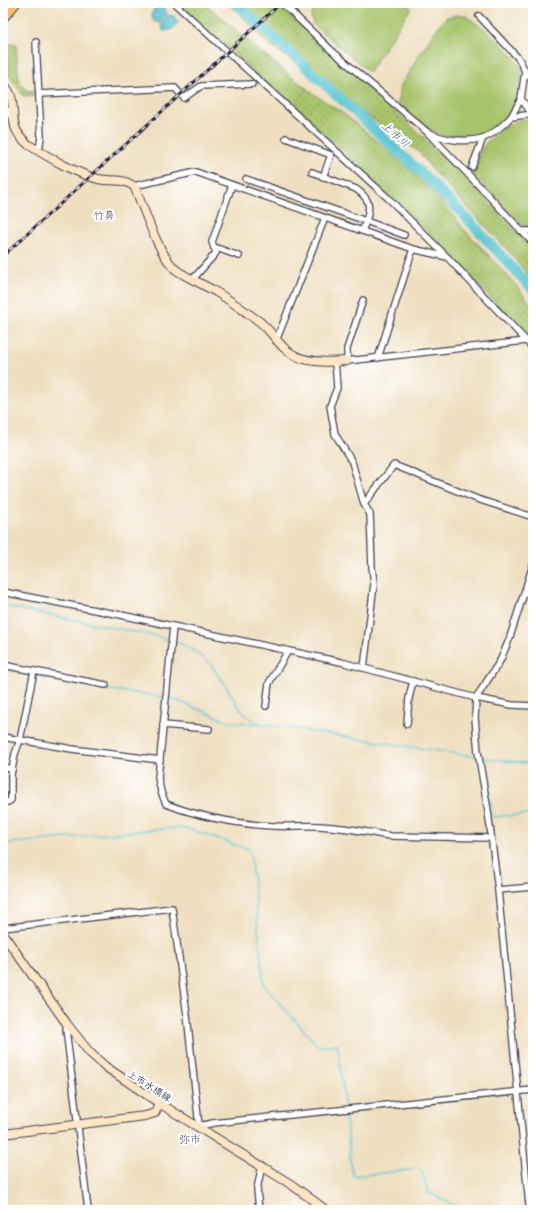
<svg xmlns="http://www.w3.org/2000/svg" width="536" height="1213" viewBox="0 0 536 1213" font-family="'Playpen Sans','Klee One',sans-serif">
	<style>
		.grass { fill: url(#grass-dots); stroke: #647353 }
		.pitch { fill: #a7c46b; stroke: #647353 }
		.water { fill: url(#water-rules); stroke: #3e7487 }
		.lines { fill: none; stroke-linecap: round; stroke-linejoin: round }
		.stream { stroke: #5ac6d3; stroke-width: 1.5 }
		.river { stroke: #5ac6d3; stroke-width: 10 }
		.street-casing { stroke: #413e4f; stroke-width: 8 }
		.secondary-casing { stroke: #413e4f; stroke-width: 10 }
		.highway-casing { stroke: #413e4f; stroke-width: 12 }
		.street { stroke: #fff; stroke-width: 5.5 }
		.secondary { stroke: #fde5c5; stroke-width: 8 }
		.highway { stroke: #fbbe6e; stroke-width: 10 }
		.rail-casing { stroke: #22223b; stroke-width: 3 }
		.rail { stroke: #fff; stroke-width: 1.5; stroke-dasharray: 4.5; stroke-linecap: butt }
		.labels { text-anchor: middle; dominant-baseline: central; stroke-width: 4; stroke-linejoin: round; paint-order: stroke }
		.street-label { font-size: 10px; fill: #22223b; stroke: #fff }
		.water-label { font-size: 11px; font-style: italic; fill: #365b70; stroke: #fff }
		.neighbourhood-label { font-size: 11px; fill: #5a5473; stroke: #fff }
	</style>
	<defs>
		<pattern id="grass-dots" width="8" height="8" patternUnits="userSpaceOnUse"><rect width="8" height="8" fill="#a7c46b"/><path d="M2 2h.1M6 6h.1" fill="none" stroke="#8fa85e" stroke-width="1.8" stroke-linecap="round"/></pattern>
		<pattern id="water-rules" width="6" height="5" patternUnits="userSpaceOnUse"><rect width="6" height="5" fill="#5ac6d3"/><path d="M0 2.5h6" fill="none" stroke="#4aa0ac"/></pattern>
	</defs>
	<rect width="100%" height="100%" fill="#fff"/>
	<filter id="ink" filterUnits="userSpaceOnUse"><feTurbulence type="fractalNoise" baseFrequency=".025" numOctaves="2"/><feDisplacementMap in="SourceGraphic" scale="8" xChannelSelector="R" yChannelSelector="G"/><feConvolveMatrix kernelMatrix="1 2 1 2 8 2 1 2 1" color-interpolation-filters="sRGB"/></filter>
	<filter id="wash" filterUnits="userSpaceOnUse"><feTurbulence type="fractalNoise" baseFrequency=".012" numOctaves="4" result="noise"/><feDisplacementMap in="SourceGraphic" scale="16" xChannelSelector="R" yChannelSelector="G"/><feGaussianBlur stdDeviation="0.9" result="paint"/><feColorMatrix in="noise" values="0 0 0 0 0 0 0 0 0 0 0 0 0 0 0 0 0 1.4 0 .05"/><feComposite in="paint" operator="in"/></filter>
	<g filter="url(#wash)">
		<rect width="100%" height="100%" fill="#efdfc0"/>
		<g class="grass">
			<polygon points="178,3 205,3 261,52 290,76 318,97 340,111 381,144 413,173 440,199 464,229 515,284 533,307 533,343 434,238 373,181 344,151 253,72"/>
			<path d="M 227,3 L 275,3 C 329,52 385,100 438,151 C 471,183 501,216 533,249 L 533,282 L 507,249 L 435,173 L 419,152 L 366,115 L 328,83 L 270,46 L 238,12 Z"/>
			<polygon points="16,44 19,82 27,91 37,90 37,96 23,96 3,66 3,45"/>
		</g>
		<g class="pitch">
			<polygon points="319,3 407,3 411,8 369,72 313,24 311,15"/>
			<polygon points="457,15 465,15 492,35 513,56 521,66 522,77 518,100 510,115 484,135 465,138 444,136 426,128 398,105 401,85 424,48 441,23 447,17"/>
			<polygon points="533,118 533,227 528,227 521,224 473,175 481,150 488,141 501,130 516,121"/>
		</g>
		<g class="water">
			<polygon points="154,7 164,8 167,14 159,23 153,21 152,15"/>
			<path d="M 168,15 L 174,16 L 178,22 C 175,28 171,31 163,31 L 161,24 Z"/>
		</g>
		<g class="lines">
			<g class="stream">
				<polyline points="532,289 533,288"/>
				<polyline points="3,606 156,636 169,640"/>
				<path d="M 173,641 C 196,648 214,666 226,686 C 232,696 237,706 245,714 C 249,718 256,721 261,724"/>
				<polyline points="3,669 104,689 165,697"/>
				<polyline points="168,697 227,721 282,727 477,757"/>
				<polyline points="481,758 533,764"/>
				<polyline points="484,759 493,817 533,814"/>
				<polyline points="3,844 170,828 189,829 250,850 264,986 319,1047 337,1044 338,1047 345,1108"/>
				<polyline points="345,1112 352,1173 354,1176 417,1169 421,1170 429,1193 464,1210"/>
			</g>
			<polyline class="river" points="236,3 427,178 460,211 533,290"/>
		</g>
	</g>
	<g filter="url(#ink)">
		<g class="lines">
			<g class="street-casing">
				<g id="street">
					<polyline points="174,3 389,199 448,258 533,348"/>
					<polyline points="282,3 331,50 426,131 463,169 533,243"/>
					<polyline points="479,16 519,59 525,71 521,99"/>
					<polyline points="36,42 41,136 39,151"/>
					<polyline points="525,71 533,80"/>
					<polyline points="39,94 175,88 184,98 201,86 252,84"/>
					<polyline points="3,106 13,118"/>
					<polyline points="532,114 521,99 511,117 533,114"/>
					<path d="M 430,133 C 445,140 466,143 483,138 C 494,134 503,125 511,117"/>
					<polyline points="286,138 331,155 323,177"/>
					<polyline points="472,167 483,138"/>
					<path d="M 312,172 L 356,189 C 370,199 371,206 366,221 L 404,235"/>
					<polyline points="246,179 366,221 362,231"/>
					<polyline points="134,186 196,172 413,249 447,257"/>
					<polyline points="521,231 533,231"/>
					<polyline points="214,247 239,256"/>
					<polyline points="193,279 216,253 212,242 232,185"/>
					<polyline points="363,300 347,349 347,361 526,341"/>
					<polyline points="276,341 325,218"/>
					<polyline points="378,358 413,249"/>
					<polyline points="335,361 337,388 330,406 335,434 352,462 364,504 370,514 372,567 374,584 364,668"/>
					<polyline points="364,504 394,465 477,499 533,517"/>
					<polyline points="3,592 121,615 341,662 476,698 512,705 533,706"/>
					<path d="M 173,627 L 158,778 L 161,792 L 166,804 C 200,817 237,824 273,826 C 288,827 303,825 319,826 C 333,827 347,828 361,831 C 371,832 381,835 391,836 L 491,838"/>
					<polyline points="3,665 34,671 20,740 15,754 11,775 11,800 8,802 3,802"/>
					<polyline points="34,671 106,685"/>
					<polyline points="266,706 269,683 288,651"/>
					<polyline points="407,724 409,698 413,681"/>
					<polyline points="163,725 209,729"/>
					<polyline points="3,737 72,749 160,760"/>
					<polyline points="3,767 12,769"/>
					<polyline points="498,890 533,887"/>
					<polyline points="3,928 172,908 187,1015 199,1126 213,1123 533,1090"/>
					<polyline points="67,1024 66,1029 88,1210"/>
					<polyline points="259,1210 257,1189 262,1165"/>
					<polyline points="531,1210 529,1205 498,890 488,811 478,752 475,718 476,698 500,661 509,640 533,565"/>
				</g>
			</g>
			<g class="secondary-casing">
				<g id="secondary">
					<path d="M 3,83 C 6,87 10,92 11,96 C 16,118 8,128 29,145 C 50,158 73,172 98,179 C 112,182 119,177 134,186 C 145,210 156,249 174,268 C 181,275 205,285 216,292 C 230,300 243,310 256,319 C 272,329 278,348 296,356 C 310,363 331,362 347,361"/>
					<polyline points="3,934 67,1024 90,1053 106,1067 159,1103 292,1185 326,1210"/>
					<polyline points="3,1134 145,1116 155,1113 159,1103"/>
				</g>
			</g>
			<g class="highway-casing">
				<polyline id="highway" points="3,17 15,3"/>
			</g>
			<use href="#street" class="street"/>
			<use href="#secondary" class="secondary"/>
			<use href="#highway" class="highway"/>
			<g class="rail-casing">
				<polyline id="rail" points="3,256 281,3"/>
			</g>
			<use href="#rail" class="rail"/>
		</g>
	</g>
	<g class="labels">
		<g class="street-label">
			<text transform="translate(150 1085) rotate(32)">上市水橋線</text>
		</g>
		<g class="water-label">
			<text transform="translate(396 134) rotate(42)">上市川</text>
		</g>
		<g class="neighbourhood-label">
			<text x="104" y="214">竹鼻</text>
			<text x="190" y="1138">弥市</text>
		</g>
	</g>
	<rect width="536" height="1213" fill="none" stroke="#fff" stroke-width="16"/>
</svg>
